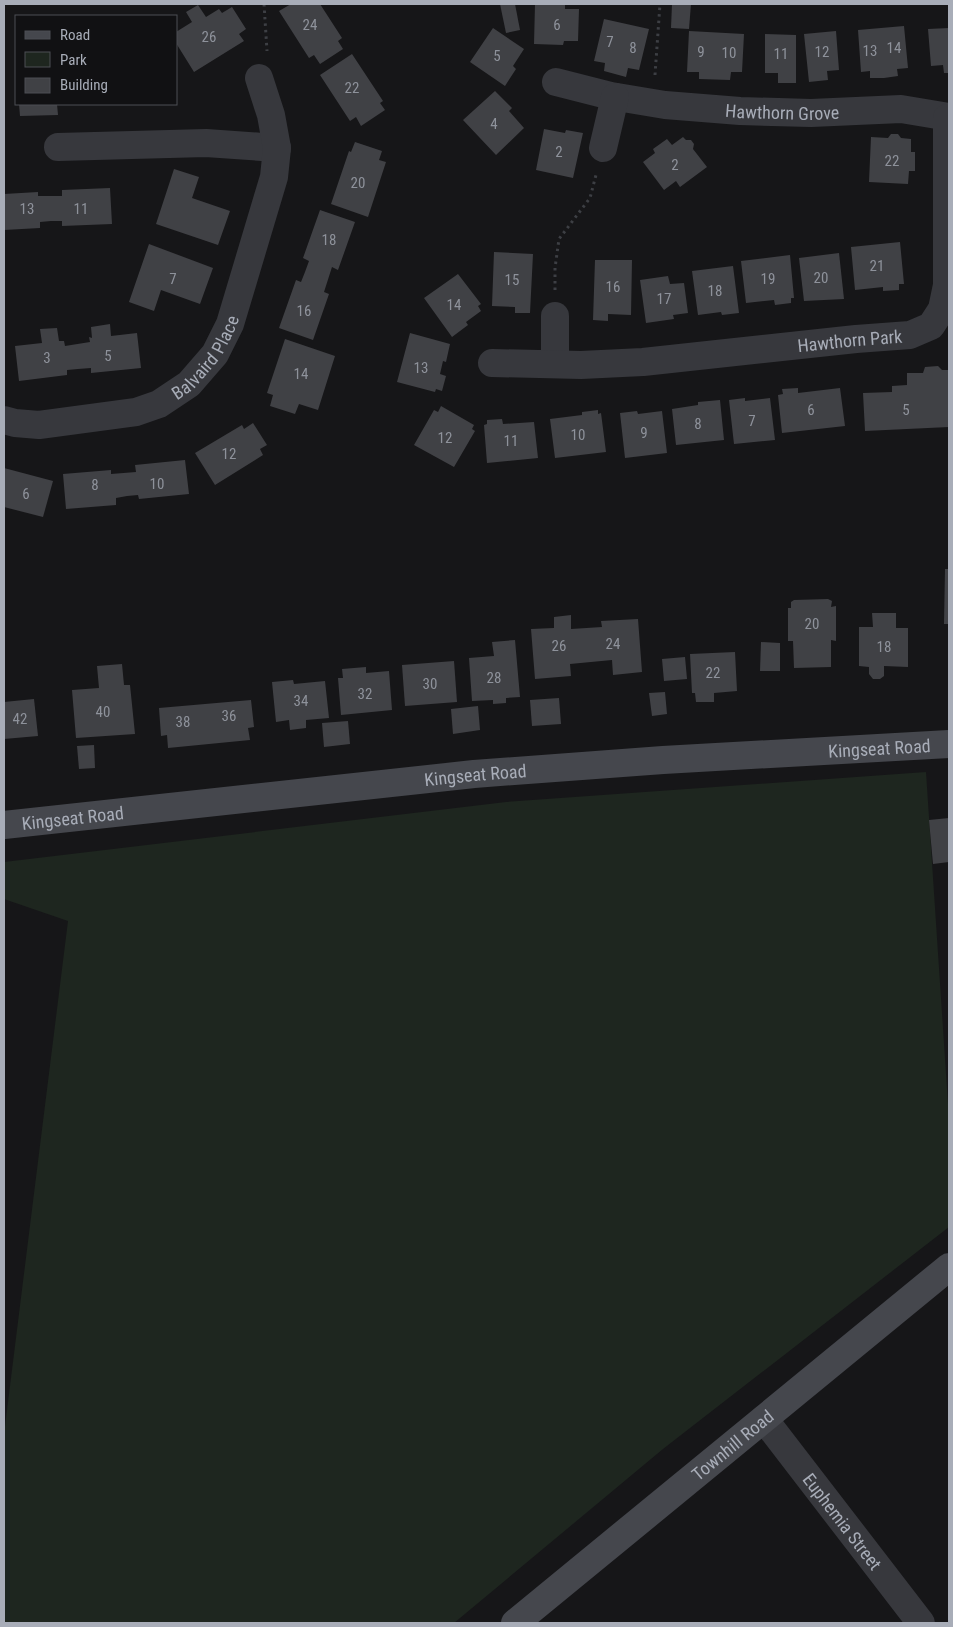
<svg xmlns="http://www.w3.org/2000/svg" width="953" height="1627" viewBox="0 0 953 1627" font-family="'Roboto Condensed',sans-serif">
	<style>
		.green { fill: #1e261f }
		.building { fill: #404145 }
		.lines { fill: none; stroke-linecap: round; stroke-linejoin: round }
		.path { stroke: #3d3f44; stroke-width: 3; stroke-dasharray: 2.5 4; stroke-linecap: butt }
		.street { stroke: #37383d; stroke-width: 28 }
		.secondary { stroke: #45474d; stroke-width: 28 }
		.labels { text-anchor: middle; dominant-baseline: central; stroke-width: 5; stroke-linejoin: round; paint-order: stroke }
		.number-label { font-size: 15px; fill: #8e929b }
		.street-label { font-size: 18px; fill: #a8adb8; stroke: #111113 }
	</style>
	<rect width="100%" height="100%" fill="#161618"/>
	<polygon class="green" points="926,772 949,1119 949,1227 663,1449 454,1623 4,1623 4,1434 68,921 4,899 4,862 506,802"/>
	<g class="building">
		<polygon points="291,4 320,4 342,38 338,41 343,49 320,64 314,55 309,58 279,11"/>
		<polygon points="500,4 515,4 520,30 506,33"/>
		<polygon points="535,4 565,4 565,9 579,9 578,41 564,41 563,45 534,44"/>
		<polygon points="672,4 691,4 689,29 671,28"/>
		<polygon points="198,5 206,17 219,9 222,13 232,7 246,29 239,34 244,41 194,72 176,43 176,32 192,22 186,12"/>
		<polygon points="604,19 649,29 639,70 628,68 626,77 604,71 605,63 594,61"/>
		<polygon points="904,26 908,68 897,69 898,76 884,78 870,78 870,71 861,72 858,30"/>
		<polygon points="493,28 524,49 513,66 516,69 505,86 470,62"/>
		<polygon points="949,28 949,73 944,73 943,65 931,66 928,29"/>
		<polygon points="689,31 744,34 742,72 731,72 730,80 699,79 699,72 687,72"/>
		<polygon points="836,31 839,70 827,71 828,80 809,82 804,34"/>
		<polygon points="765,34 796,35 796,83 778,83 778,73 765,73"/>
		<polygon points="352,54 383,101 380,103 385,110 361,126 356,117 350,121 320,75"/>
		<polygon points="495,91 512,108 509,111 524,128 496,155 463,120"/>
		<polygon points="19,104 57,104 58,115 20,116"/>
		<polygon points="544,129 565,133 566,130 583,133 573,178 536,170"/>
		<polygon points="891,134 898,134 901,138 911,139 911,152 915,152 915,171 909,171 908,184 869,182 871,137 888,138"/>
		<polygon points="683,137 686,140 691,140 694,144 693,149 707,167 680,187 676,181 664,190 643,162 655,153 653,149 667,139 672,145"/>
		<polygon points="355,142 382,151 379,160 386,162 368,217 331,204 349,151 351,152"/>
		<polygon points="174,169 199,177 192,198 230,211 218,245 156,224"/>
		<polygon points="110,188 112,224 62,226 62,221 51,221 40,222 40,228 4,230 4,194 38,192 38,196 62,196 62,190"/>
		<polygon points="320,210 355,222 338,270 332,267 324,292 329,294 313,340 279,328 296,280 301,282 305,272 309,261 303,258"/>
		<polygon points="900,242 904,284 899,284 899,290 883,291 883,287 855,290 851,247"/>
		<polygon points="149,244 213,268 200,304 161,290 154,311 129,302"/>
		<polygon points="494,252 533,254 530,313 515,313 515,307 492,306"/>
		<polygon points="839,253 844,299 804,301 799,258"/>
		<polygon points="790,255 794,298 791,298 791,303 775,305 774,300 746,303 741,261"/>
		<polygon points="595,260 632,260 631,315 608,314 608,321 593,320"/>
		<polygon points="733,266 739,313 722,315 721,312 698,315 692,271"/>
		<polygon points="458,274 481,304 478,306 481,311 466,322 468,325 452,337 424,298"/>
		<polygon points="668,276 670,284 684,283 688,313 673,315 674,319 646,323 640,280"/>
		<polygon points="110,324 111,336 137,333 141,368 91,373 91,368 78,369 67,370 67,375 19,381 15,346 42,343 40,329 57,328 59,341 64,341 65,346 90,342 89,337 92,338 91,327"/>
		<polygon points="410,333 450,344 446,362 443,361 440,374 446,376 442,391 436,389 435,392 397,382"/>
		<polygon points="285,339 335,356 318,410 299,404 295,414 270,406 273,395 267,393"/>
		<polygon points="938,366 942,370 948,370 949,427 865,431 863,393 892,392 892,386 907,385 907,373 923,373 925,367"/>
		<polygon points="798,388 798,393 840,388 845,426 782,433 778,395 783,394 782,389"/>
		<polygon points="745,398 745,401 770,398 775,440 734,444 729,400"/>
		<polygon points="720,400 724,440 676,445 672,409 698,405 698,402"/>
		<polygon points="441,406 474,425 472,429 475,431 454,467 414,445 434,410 438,412"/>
		<polygon points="598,410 598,414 601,413 606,452 555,458 550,419 582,415 582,412"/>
		<polygon points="637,411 638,414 662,411 667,453 625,458 620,413"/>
		<polygon points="502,419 503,424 534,422 538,458 487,463 484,425 487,424 487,420"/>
		<polygon points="253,423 267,445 260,449 263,455 215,485 195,453 242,425 244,429"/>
		<polygon points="185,460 189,494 139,499 138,495 127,496 116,498 116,505 66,509 63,474 111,470 111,474 136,472 135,465"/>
		<polygon points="4,468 53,481 43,517 4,507"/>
		<polygon points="945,569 949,569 949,624 944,624"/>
		<polygon points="828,599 832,601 831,607 836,606 836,641 831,640 831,667 794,668 793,641 788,641 788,608 791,608 791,602 794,600"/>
		<polygon points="872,613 896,613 896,628 908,628 908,667 884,666 884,676 880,679 873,679 869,674 869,667 859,666 859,627 873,627"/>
		<polygon points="571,615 571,629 602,627 601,621 638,619 642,672 613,675 612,660 570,664 571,676 535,679 531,629 554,628 554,617"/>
		<polygon points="515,640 520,697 506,698 506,703 493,704 493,700 472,701 469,658 494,656 492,642"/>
		<polygon points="761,642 780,643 780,671 760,671"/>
		<polygon points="735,652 737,691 714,693 714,702 696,702 695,693 692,693 690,654"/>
		<polygon points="685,657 687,679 664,681 662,659"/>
		<polygon points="454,661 457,702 405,706 402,665"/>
		<polygon points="122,664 124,685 130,685 135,734 76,738 72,690 99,688 97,666"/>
		<polygon points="366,667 366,673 389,671 392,710 341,715 338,678 343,678 342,669"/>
		<polygon points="293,680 294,684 325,681 329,718 306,720 306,728 290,730 289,720 276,722 272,682"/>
		<polygon points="665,692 667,714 652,716 649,693"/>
		<polygon points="559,698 561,724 532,726 530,700"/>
		<polygon points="34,699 38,736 4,739 4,702"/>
		<polygon points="251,700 254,727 248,728 250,740 168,748 167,735 161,736 159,708"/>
		<polygon points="478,706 480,730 453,734 451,709"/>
		<polygon points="348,721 350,744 324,747 322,723"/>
		<polygon points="94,745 95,768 79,769 77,746"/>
		<polygon points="949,818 949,862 933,864 929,820"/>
	</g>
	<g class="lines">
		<g class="path">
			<polyline points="264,4 267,51"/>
			<polyline points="655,75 660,4"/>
			<polyline points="555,290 555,268 559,239 590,198 596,175"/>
		</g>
		<g class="street">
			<path id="s1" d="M 556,82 L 611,96 L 665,105 L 740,111 L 811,113 L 901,109 L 949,117"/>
			<polyline points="58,147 206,143 277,148"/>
			<polyline points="603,148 615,97"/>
			<polyline points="555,316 555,364"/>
			<path id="s2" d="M 492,363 L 581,365 L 643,362 L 856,339 L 910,335 L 931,326 L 942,309 L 947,285 L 947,118"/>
			<path id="s3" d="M 4,420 L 15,423 L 39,425 L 136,412 L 159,404 L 189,384 L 215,354 L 230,324 L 274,177 L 277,148 L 271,115 L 259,78"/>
			<path id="s4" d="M 764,1419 L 921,1623"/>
		</g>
		<g class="secondary">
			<path id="s5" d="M 4,825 L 474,774 L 663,760 L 949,744"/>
			<path id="s6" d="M 515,1623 L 949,1267"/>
		</g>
	</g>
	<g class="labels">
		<g class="number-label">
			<text x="310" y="25">24</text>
			<text x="557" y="25">6</text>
			<text x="209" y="37">26</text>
			<text x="610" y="42">7</text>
			<text x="633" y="48">8</text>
			<text x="894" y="48">14</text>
			<text x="870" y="51">13</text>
			<text x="701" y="52">9</text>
			<text x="822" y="52">12</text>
			<text x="729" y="53">10</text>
			<text x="781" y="54">11</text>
			<text x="497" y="56">5</text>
			<text x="352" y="88">22</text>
			<text x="494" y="124">4</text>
			<text x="559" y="152">2</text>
			<text x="892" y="161">22</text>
			<text x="675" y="165">2</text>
			<text x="358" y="183">20</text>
			<text x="27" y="209">13</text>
			<text x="81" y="209">11</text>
			<text x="329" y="240">18</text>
			<text x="877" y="266">21</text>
			<text x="821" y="278">20</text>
			<text x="173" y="279">7</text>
			<text x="768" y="279">19</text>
			<text x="512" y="280">15</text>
			<text x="613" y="287">16</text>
			<text x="715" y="291">18</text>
			<text x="664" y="299">17</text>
			<text x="454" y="305">14</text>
			<text x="304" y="311">16</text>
			<text x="108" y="356">5</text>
			<text x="47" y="358">3</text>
			<text x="421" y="368">13</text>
			<text x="301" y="374">14</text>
			<text x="811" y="410">6</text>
			<text x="906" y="410">5</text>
			<text x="752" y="421">7</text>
			<text x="698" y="424">8</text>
			<text x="644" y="433">9</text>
			<text x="578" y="435">10</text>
			<text x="445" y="438">12</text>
			<text x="511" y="441">11</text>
			<text x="229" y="454">12</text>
			<text x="157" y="484">10</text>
			<text x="95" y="485">8</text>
			<text x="26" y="494">6</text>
			<text x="812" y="624">20</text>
			<text x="613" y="644">24</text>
			<text x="559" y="646">26</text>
			<text x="884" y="647">18</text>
			<text x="713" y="673">22</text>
			<text x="494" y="678">28</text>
			<text x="430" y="684">30</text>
			<text x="365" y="694">32</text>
			<text x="301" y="701">34</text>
			<text x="103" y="712">40</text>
			<text x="229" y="716">36</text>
			<text x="20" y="719">42</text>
			<text x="183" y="722">38</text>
		</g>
		<g class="street-label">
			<text stroke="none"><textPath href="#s1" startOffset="229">Hawthorn Grove</textPath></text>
			<text stroke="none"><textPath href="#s2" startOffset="359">Hawthorn Park</textPath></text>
			<text stroke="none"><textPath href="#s3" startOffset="225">Balvaird Place</textPath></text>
			<text stroke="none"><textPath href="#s5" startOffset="879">Kingseat Road</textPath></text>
			<text stroke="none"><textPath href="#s5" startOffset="474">Kingseat Road</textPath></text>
			<text stroke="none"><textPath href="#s5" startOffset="69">Kingseat Road</textPath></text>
			<text stroke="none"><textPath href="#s6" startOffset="281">Townhill Road</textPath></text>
			<text stroke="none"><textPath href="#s4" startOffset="129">Euphemia Street</textPath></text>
		</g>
	</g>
	<rect width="953" height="1627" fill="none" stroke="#a8adb8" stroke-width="10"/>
	<rect x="15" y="15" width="162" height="90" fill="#111113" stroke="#4d4f55"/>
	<rect x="25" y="31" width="25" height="8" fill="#45474d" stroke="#4d4f55"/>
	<text x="60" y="40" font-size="15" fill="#a8adb8">Road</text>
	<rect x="25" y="52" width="25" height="15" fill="#1e261f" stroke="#4d4f55"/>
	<text x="60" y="65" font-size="15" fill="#a8adb8">Park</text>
	<rect x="25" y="78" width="25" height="15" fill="#404145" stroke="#4d4f55"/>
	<text x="60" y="90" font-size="15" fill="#a8adb8">Building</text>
</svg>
